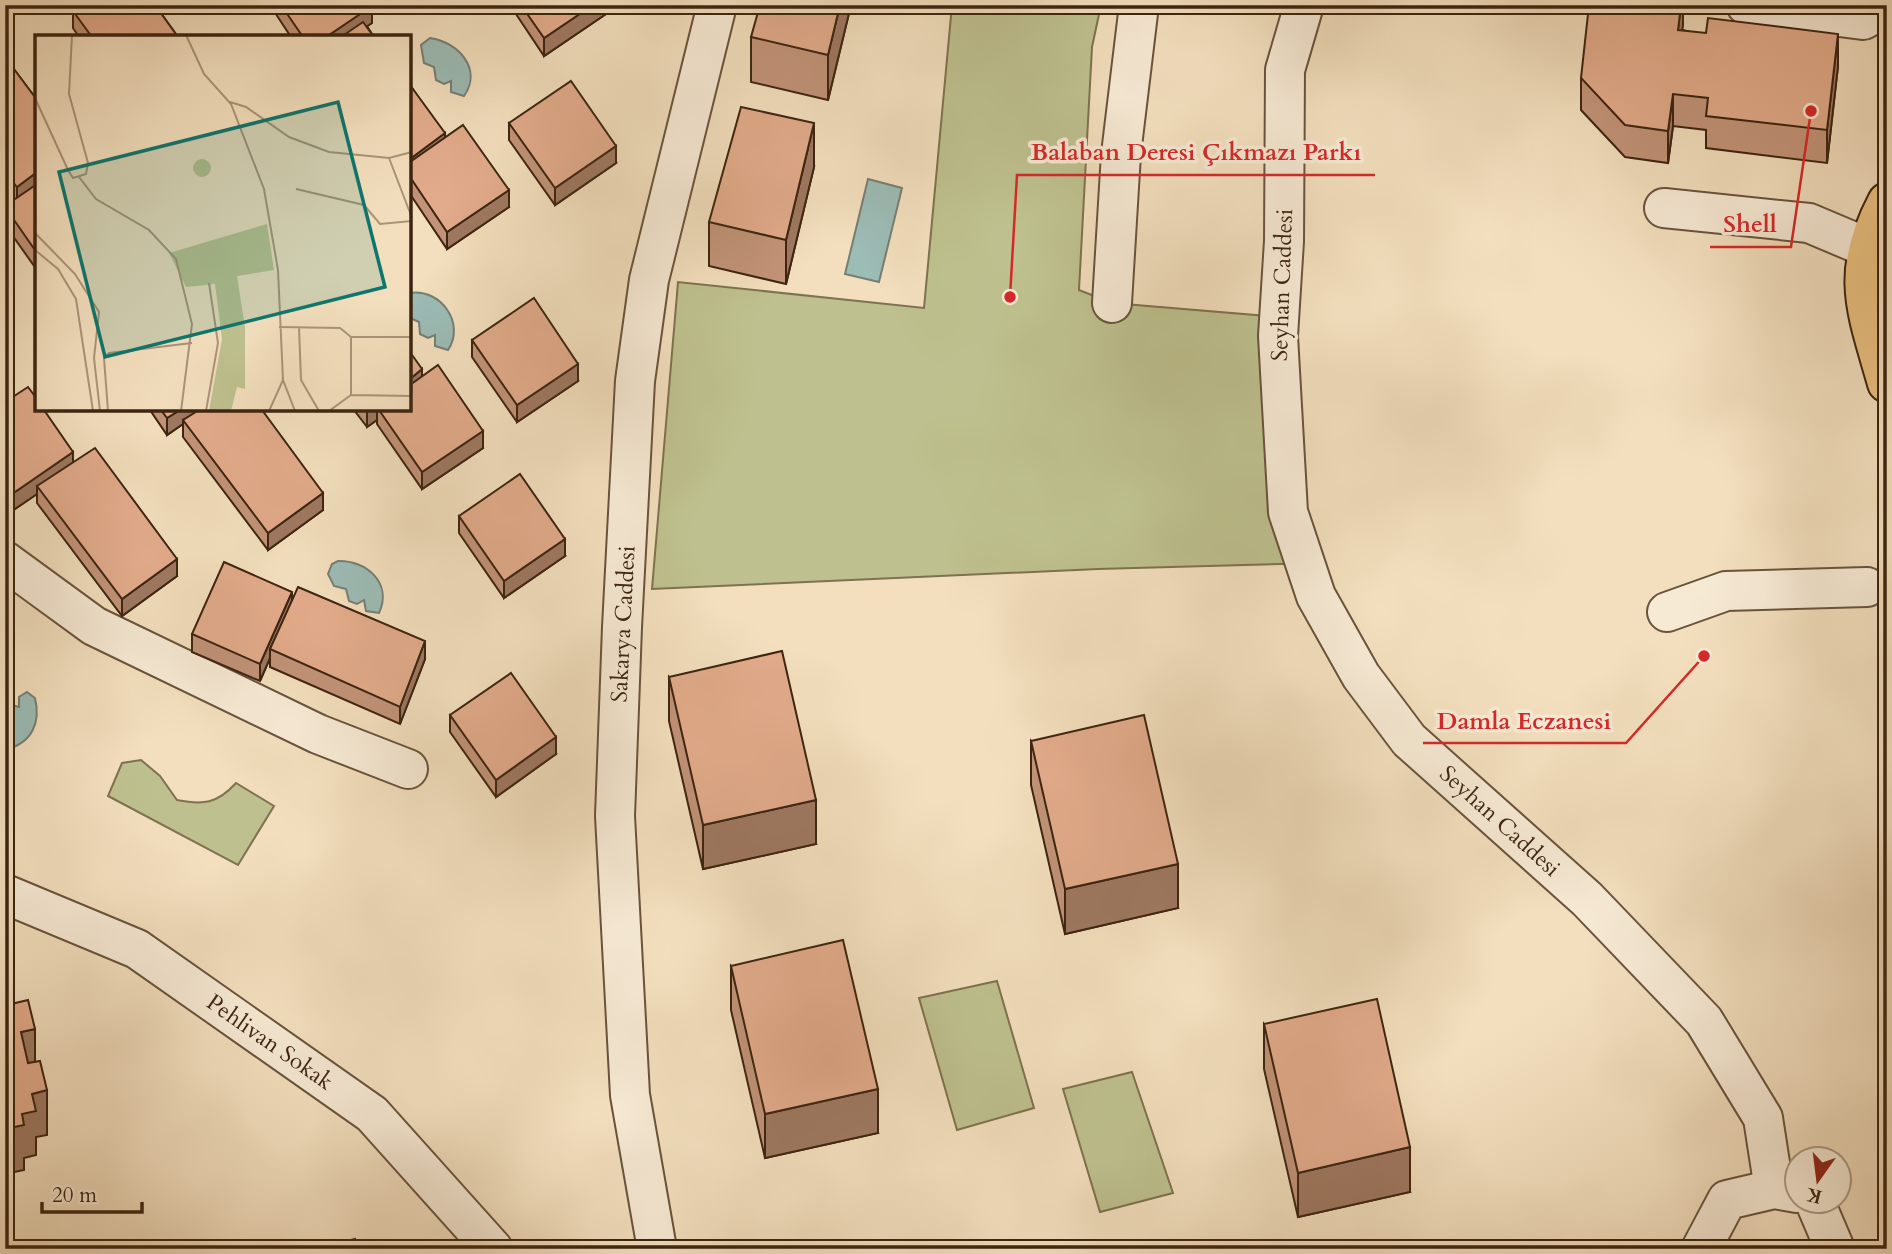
<svg xmlns="http://www.w3.org/2000/svg" width="1892" height="1254" viewBox="0 0 1892 1254" font-family="Cardo,serif">
	<style>
		.green { fill: #bec18f; stroke: #7e7250; stroke-width: 2 }
		.water { fill: #9cbcb6; stroke: #767f74; stroke-width: 2 }
		.lines { fill: none; stroke-linecap: round; stroke-linejoin: round }
		.minor-casing { stroke: #6a533c; stroke-width: 42 }
		.major-casing { stroke: #3d2411; stroke-width: 42 }
		.minor { stroke: #f7ead5; stroke-width: 38 }
		.major { stroke: #eac07f; stroke-width: 38 }
		.wall { fill: #c29378; stroke: #3d2411; stroke-width: 2 }
		.shaded-wall { fill: #9e7861; stroke: #3d2411; stroke-width: 2 }
		.building { fill: #e2ab8b; stroke: #3d2411; stroke-width: 2 }
		.labels { text-anchor: middle; dominant-baseline: central; stroke-width: 7; stroke-linejoin: round; paint-order: stroke }
		.street-label { font-size: 23px; fill: #3d2411; stroke: #f7ead5 }
		.inset-road { fill: none; stroke: #aa9479; stroke-width: 2 }
		.view { fill: #0f766e; fill-opacity: 0.15; stroke: #0f766e; stroke-width: 3.5 }
		.inset-edge { fill: none; stroke: #3d2411; stroke-width: 3.5 }
		.leader { fill: none; stroke: #d62828; stroke-width: 2.5 }
		.callout-dot { fill: #d62828; stroke: #f7ead5; stroke-width: 2.5 }
		.callout-label { font-size: 24px; text-anchor: middle; font-weight: bold; fill: #d62828; stroke: #f7ead5; stroke-width: 7; stroke-linejoin: round; paint-order: stroke }
	</style>
	<rect width="100%" height="100%" fill="#f3dfbe"/>
	<filter id="stains"><feTurbulence type="fractalNoise" baseFrequency=".00286" numOctaves="4"/><feColorMatrix values="0 0 0 0 .2 0 0 0 0 .09 0 0 0 0 .02 0 0 0 .5 -.17"/></filter>
	<radialGradient id="worn" r=".72"><stop offset=".6" stop-color="#630" stop-opacity="0"/><stop offset="1" stop-color="#630" stop-opacity=".3"/></radialGradient>
	<g class="green">
		<polygon points="952,5 1101,5 1092,47 1079,290 1112,303 1267,316 1303,496 1320,563 1098,569 652,589 678,282 924,308"/>
		<path d="M 141,760 L 160,776 L 177,800 C 203,805 217,804 236,783 L 274,806 L 238,865 L 108,796 L 122,763 Z"/>
		<polygon points="997,981 1034,1108 957,1130 919,998"/>
		<polygon points="1132,1072 1173,1193 1100,1212 1063,1089"/>
	</g>
	<g class="water">
		<path d="M 430,38 C 458,42 483,69 464,96 L 451,92 L 451,81 L 444,84 L 436,80 L 434,67 L 424,63 L 421,45 Z"/>
		<polygon points="868,179 902,188 879,282 845,274"/>
		<path d="M 410,293 C 440,288 466,323 448,350 L 435,346 L 435,335 L 428,338 L 420,334 L 419,322 L 410,318 Z"/>
		<path d="M 338,561 C 366,560 393,583 379,613 L 366,611 L 364,600 L 357,604 L 349,601 L 346,589 L 334,586 L 328,574 L 332,564 Z"/>
		<path d="M 27,692 L 35,698 C 41,723 32,743 5,750 L 5,708 L 12,705 L 19,707 L 19,697 Z"/>
	</g>
	<g class="lines">
		<g class="minor-casing">
			<g id="minor">
				<polyline points="1304,5 1285,70 1284,241 1278,336 1288,512 1316,596 1361,676 1409,740 1587,899 1704,1021 1763,1118 1774,1189"/>
				<polyline points="1746,5 1863,20 1887,6"/>
				<polyline points="1664,208 1809,223 1866,247"/>
				<polyline points="1112,303 1121,154 1139,5"/>
				<polyline points="5,561 94,626 318,734 408,769"/>
				<polyline points="1667,612 1726,591 1867,587"/>
				<polyline points="5,894 137,949 372,1114 493,1249"/>
				<polyline points="1815,1202 1835,1249"/>
				<polyline points="657,1249 630,1095 615,816 622,627 635,381 649,280 717,5"/>
				<polyline points="1701,1249 1727,1200 1774,1189 1797,1193"/>
			</g>
		</g>
		<g class="major-casing">
			<path id="major" d="M 1887,202 C 1849,274 1866,309 1887,383"/>
		</g>
		<use href="#minor" class="minor"/>
		<use href="#major" class="major"/>
	</g>
	<g class="wall">
		<polygon points="70,5 155,5 178,37 79,37 73,28 73,11 74,10"/>
		<polygon points="270,5 372,5 372,23 367,26 374,37 291,37"/>
		<polygon points="510,5 606,5 606,14 544,56"/>
		<polygon points="851,5 828,100 751,82 751,37"/>
		<polygon points="1683,5 1682,30 1838,66 1827,163 1706,148 1706,130 1673,126 1668,163 1625,157 1581,110 1581,78"/>
		<polygon points="5,57 37,100 37,270 5,225 5,206 13,200 5,189"/>
		<polygon points="410,85 445,137 509,207 447,249 410,194"/>
		<polygon points="509,123 616,163 555,205 509,140"/>
		<polygon points="814,167 786,284 709,266 709,222"/>
		<polygon points="472,340 578,381 517,422 472,357"/>
		<polygon points="422,376 483,448 422,489 377,424 377,420 367,427 354,410 410,410"/>
		<polygon points="5,402 73,462 177,576 122,616 37,503 37,494 12,511 5,501"/>
		<polygon points="150,410 262,410 323,510 268,550 183,437 183,424 167,435"/>
		<polygon points="459,516 565,556 504,598 459,533"/>
		<polygon points="292,600 425,659 400,724 270,667 270,658 260,681 192,652 192,634"/>
		<polygon points="669,677 816,844 703,869 669,721"/>
		<polygon points="450,715 556,754 496,797 450,732"/>
		<polygon points="1031,741 1178,908 1065,934 1031,785"/>
		<polygon points="731,966 878,1133 765,1158 731,1010"/>
		<polygon points="1264,1024 1410,1192 1298,1217 1264,1069"/>
	</g>
	<g class="shaded-wall">
		<polygon points="593,5 606,5 606,14 544,56 544,38"/>
		<polygon points="840,5 851,5 828,100 828,55"/>
		<polygon points="1681,5 1683,5 1683,25 1678,62 1678,30"/>
		<polygon points="372,6 372,23 351,37 326,37"/>
		<polygon points="1838,34 1838,66 1827,163 1827,130"/>
		<polygon points="1673,94 1673,126 1668,163 1668,131"/>
		<polygon points="814,123 814,167 786,284 786,240"/>
		<polygon points="445,133 445,150 410,176 410,159"/>
		<polygon points="616,146 616,163 555,205 555,188"/>
		<polygon points="37,172 37,190 17,204 17,187"/>
		<polygon points="509,190 509,207 447,249 447,232"/>
		<polygon points="578,364 578,381 517,422 517,405"/>
		<polygon points="422,369 422,387 410,396 410,379"/>
		<polygon points="180,410 205,410 183,420 183,424 167,435 167,418"/>
		<polygon points="367,410 377,410 377,420 367,427"/>
		<polygon points="483,431 483,448 422,489 422,472"/>
		<polygon points="73,452 73,469 37,486 37,494 12,511 12,494"/>
		<polygon points="323,493 323,510 268,550 268,533"/>
		<polygon points="565,539 565,556 504,598 504,581"/>
		<polygon points="177,559 177,576 122,616 122,599"/>
		<polygon points="292,592 292,609 270,649 270,658 260,681 260,664"/>
		<polygon points="425,641 425,659 400,724 400,707"/>
		<polygon points="556,737 556,754 496,797 496,780"/>
		<polygon points="816,800 816,844 703,869 703,825"/>
		<polygon points="1178,864 1178,908 1065,934 1065,889"/>
		<polygon points="35,1029 35,1074 21,1076 21,1032"/>
		<polygon points="878,1089 878,1133 765,1158 765,1114"/>
		<polygon points="47,1090 47,1135 36,1137 36,1155 24,1158 24,1170 5,1174 5,1129 22,1114 32,1094"/>
		<polygon points="1410,1147 1410,1192 1298,1217 1298,1173"/>
	</g>
	<g class="building">
		<polygon points="82,5 155,5 178,37 92,37 73,11"/>
		<polygon points="281,5 372,5 372,6 326,37 303,37"/>
		<polygon points="521,5 593,5 544,38"/>
		<polygon points="760,5 840,5 828,55 751,37"/>
		<polygon points="1589,5 1681,5 1678,30 1706,33 1708,18 1838,34 1827,130 1706,116 1708,98 1673,94 1668,131 1625,125 1581,78"/>
		<polygon points="363,22 374,37 341,37"/>
		<polygon points="5,57 37,100 37,172 17,187 5,172"/>
		<polygon points="571,81 616,146 555,188 509,123"/>
		<polygon points="410,85 445,133 410,159"/>
		<polygon points="741,107 814,123 786,240 709,222"/>
		<polygon points="463,125 509,190 447,232 410,177 410,162"/>
		<polygon points="37,184 37,253 5,207 5,206"/>
		<polygon points="534,298 578,364 517,405 472,340"/>
		<polygon points="410,352 422,369 410,379"/>
		<polygon points="438,365 483,431 422,472 379,410 410,410 410,385"/>
		<polygon points="28,387 37,399 37,410 44,410 73,452 12,494 5,484 5,402"/>
		<polygon points="161,410 180,410 167,418"/>
		<polygon points="199,410 262,410 323,493 268,533 183,420"/>
		<polygon points="95,448 177,559 122,599 37,486"/>
		<polygon points="520,474 565,539 504,581 459,516"/>
		<polygon points="224,562 292,592 260,664 192,634"/>
		<polygon points="298,587 425,641 400,707 270,649"/>
		<polygon points="782,651 816,800 703,825 669,677"/>
		<polygon points="511,673 556,737 496,780 450,715"/>
		<polygon points="1144,715 1178,864 1065,889 1031,741"/>
		<polygon points="843,940 878,1089 765,1114 731,966"/>
		<polygon points="5,997 7,1005 28,1000 35,1029 21,1032 28,1063 40,1061 47,1090 32,1094 36,1111 22,1114 24,1125 5,1129"/>
		<polygon points="1377,999 1410,1147 1298,1173 1264,1024"/>
		<polygon points="355,1239 357,1249 314,1249"/>
	</g>
	<g class="labels">
		<g class="street-label">
			<text transform="translate(1282 285) rotate(-88)">Seyhan Caddesi</text>
			<text transform="translate(623 624) rotate(-87)">Sakarya Caddesi</text>
			<text transform="translate(1500 821) rotate(42)">Seyhan Caddesi</text>
			<text transform="translate(270 1042) rotate(35)">Pehlivan Sokak</text>
		</g>
	</g>
	<g transform="translate(35 35)">
		<rect width="376" height="376" fill="#f3dfbe"/>
		<path d="M158 133a9 9 0 1 1 18 0a9 9 0 1 1-18 0ZM 232,189 L 239,235 L 202,241 L 210,292 L 210,354 L 202,352 L 196,376 L 174,376 L 187,304 L 180,249 L 151,252 L 134,218 Z" fill="#bec18f"/>
		<path class="inset-road" d="M 151,0 L 169,39 L 196,69 L 229,154 L 243,235 L 248,345 L 260,376M 0,63 L 33,135 L 38,143 L 51,139 L 53,128 L 34,59 L 37,0M 195,67 L 211,72 L 254,102 L 294,117 L 354,123 L 377,117M 354,123 L 377,183M 44,142 L 61,164 L 114,195 L 141,224 L 157,289 L 146,376M 261,154 L 329,170 L 345,189 L 377,186M 0,198 L 40,239 L 64,277 L 59,323 L 65,376M 0,215 L 23,234 L 41,264 L 58,376M 244,292 L 305,293 L 316,302 L 377,302M 264,292 L 266,345 L 284,376M 316,302 L 316,360M 376,302 L 377,358M 73,376 L 69,323 L 74,318 L 157,308M 171,376 L 183,308 L 174,248M 234,376 L 248,345M 294,376 L 316,360 L 377,361"/>
		<path class="view" d="M 303,67 L 350,252 L 70,322 L 24,137 Z"/>
		<rect width="376" height="376" class="inset-edge"/>
	</g>
	<path class="leader" d="M1010 297L1017 175H1375M1811 111L1791 247H1710M1704 656L1626 743H1423"/>
	<g class="callout-dot">
		<circle cx="1010" cy="297" r="7"/>
		<circle cx="1811" cy="111" r="7"/>
		<circle cx="1704" cy="656" r="7"/>
	</g>
	<g class="callout-label">
		<text x="1196" y="160">Balaban Deresi Çıkmazı Parkı</text>
		<text x="1750" y="232">Shell</text>
		<text x="1524" y="729">Damla Eczanesi</text>
	</g>
	<rect width="1892" height="1254" fill="none" stroke="#f3dfbe" stroke-width="28"/>
	<rect x="7" y="7" width="1878" height="1240" fill="none" stroke="#3d2411" stroke-width="3.5"/>
	<rect x="14" y="14" width="1864" height="1226" fill="none" stroke="#3d2411" stroke-width="2"/>
	<g transform="translate(1818 1180) rotate(194)"><circle r="33" fill="#f7ead5" stroke="#ad9b87" stroke-width="2"/>
	<path d="M0-5L12 26L0 18L-12 26Z" fill="#8f2418"/>
	<text y="-10" font-size="19" font-weight="bold" text-anchor="middle" fill="#3d2411">K</text>
	</g>
	<path d="M42 1202v10h100v-10" fill="none" stroke="#3d2411" stroke-width="3.5"/>
	<text x="52" y="1202" font-size="21" fill="#3d2411" stroke="#f7ead5" stroke-width="5" paint-order="stroke">20 m</text>
	<rect width="100%" height="100%" filter="url(#stains)"/>
	<rect width="100%" height="100%" fill="url(#worn)"/>
</svg>
